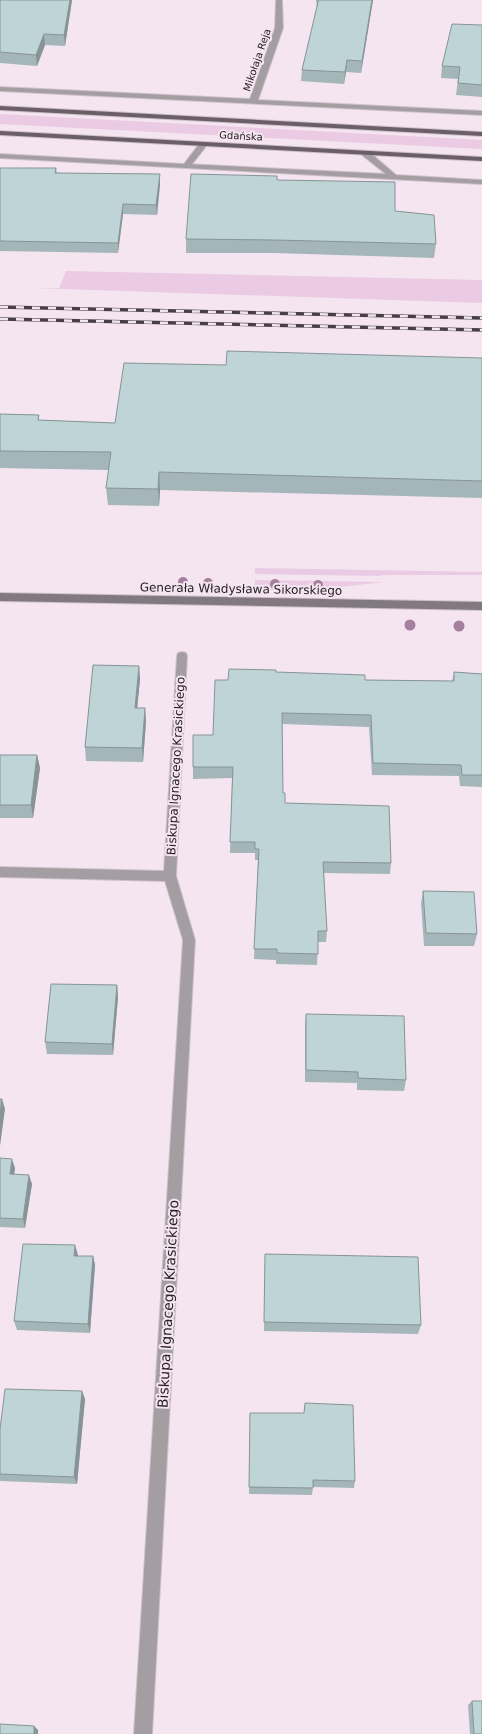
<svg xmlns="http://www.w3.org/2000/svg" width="482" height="1734" viewBox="0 0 482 1734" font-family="'DejaVu Sans',sans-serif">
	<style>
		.green { fill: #eacbe3 }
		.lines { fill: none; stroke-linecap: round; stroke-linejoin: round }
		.lane-casing { stroke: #cfc2cb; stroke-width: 2 }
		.street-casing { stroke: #cfc2cb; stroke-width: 2 }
		.secondary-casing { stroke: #cfc2cb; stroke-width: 2 }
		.primary-casing { stroke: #cfc2cb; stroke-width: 2 }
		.lane { fill: #a49ea3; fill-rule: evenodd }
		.street { fill: #a49ea3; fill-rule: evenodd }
		.secondary { fill: #827980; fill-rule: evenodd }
		.primary { fill: #6a5f68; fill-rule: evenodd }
		.rail-casing { stroke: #464045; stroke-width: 3.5 }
		.rail { stroke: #f4e5f0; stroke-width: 2.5; stroke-dasharray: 8; stroke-linecap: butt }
		.tree { fill: #a4809e }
		.wall { fill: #a4b6b9 }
		.shaded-wall { fill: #869496 }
		.building { fill: #bfd4d7; stroke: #869496 }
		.labels { text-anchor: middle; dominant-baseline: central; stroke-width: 4; stroke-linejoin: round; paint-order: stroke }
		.far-street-label { font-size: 10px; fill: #262125; stroke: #f4e5f0 }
		.street-label { font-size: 12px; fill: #262125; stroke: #f4e5f0 }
		.near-street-label { font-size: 14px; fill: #262125; stroke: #f4e5f0 }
	</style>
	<rect width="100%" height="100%" fill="#f4e5f0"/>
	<g class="green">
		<polygon points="0,114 482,140 482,149 0,124"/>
		<polygon points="66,271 482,280 482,303 34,288 59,288"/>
		<polygon points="255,568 482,572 482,575 384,575 379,576 255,574"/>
		<polygon points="255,580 384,582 313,590 259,590 255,586"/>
	</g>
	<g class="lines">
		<g class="lane-casing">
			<polygon id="lane" points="362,151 368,151 396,175 482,180 482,184 186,168 182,166 186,164 386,174 362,155"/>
		</g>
		<g class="street-casing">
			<g id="street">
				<polygon points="276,0 282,0 283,28 258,100 482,111 482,115 0,91 0,87 250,99 275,28"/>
				<polygon points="200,143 203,143 207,145 189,168 186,168 0,158 0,154 184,164"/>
				<polygon points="182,652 186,653 187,656 176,876 195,940 152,1734 134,1734 183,940 165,881 0,877 0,867 164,871 177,656 178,653"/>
			</g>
		</g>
		<g class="secondary-casing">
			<polygon id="secondary" points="0,593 482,602 482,610 0,601"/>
		</g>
		<g class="primary-casing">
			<g id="primary">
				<polygon points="0,106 482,132 482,136 0,110"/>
				<polygon points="0,131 482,157 482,161 0,135"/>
			</g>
		</g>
		<use href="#lane" class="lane"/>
		<use href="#street" class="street"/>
		<use href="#secondary" class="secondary"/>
		<use href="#primary" class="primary"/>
		<g class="rail-casing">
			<g id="rail">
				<polyline points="0,307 482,318"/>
				<polyline points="0,319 482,330"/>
			</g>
		</g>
		<use href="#rail" class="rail"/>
	</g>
	<g class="tree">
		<circle cx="183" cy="582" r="5"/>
		<circle cx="208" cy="583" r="5"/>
		<circle cx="275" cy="584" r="5"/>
		<circle cx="318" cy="585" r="5"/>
		<circle cx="410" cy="625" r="5.5"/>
		<circle cx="459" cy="626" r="5.5"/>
	</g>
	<g class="wall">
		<polygon points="0,0 72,0 65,46 45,45 37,66 0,63"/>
		<polygon points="316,0 373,0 361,73 346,72 344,84 301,81 302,70 317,7"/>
		<polygon points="482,25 482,97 456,95 458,79 441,78 442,66"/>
		<polygon points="0,168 56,168 57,173 160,174 160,184 157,215 123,214 118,253 0,251"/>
		<polygon points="277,180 395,211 436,244 434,258 274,253 186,253 186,239"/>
		<polygon points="482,358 482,498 160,490 159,506 108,505 106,488 109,470 0,468 0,414 39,415 39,420 115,423 226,365"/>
		<polygon points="139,666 140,679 137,708 145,708 146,721 143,762 86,761 85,747"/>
		<polygon points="276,672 365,680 452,681 454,672 482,674 482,787 460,786 459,776 372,775 369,727 282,724 283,793 285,803 391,863 390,874 324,873 327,931 326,942 318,942 317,965 276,964 276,960 254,959 258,860 255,860 255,853 230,853 232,778 193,779 193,767 213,735 228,680"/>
		<polygon points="0,755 37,755 40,768 33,818 0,818"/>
		<polygon points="423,891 477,934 474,946 424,946 421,903"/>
		<polygon points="117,985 118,997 113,1055 47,1054 45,1042"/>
		<polygon points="306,1014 406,1080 404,1091 357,1090 357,1083 305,1082 305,1026"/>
		<polygon points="0,1158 15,1168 14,1174 32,1184 25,1228 0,1227"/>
		<polygon points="265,1254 421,1325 418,1334 264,1331"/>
		<polygon points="78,1255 78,1256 93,1256 95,1265 90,1333 17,1330 14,1321"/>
		<polygon points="82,1391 85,1399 77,1484 0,1481 0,1429"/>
		<polygon points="305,1403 355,1481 354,1488 313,1487 312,1495 249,1494 250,1413 304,1413"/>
		<polygon points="472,1701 482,1734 470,1734 468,1705"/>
	</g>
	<g class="shaded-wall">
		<polygon points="70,0 72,0 65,46 64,35"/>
		<polygon points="372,0 373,0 361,73 362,61"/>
		<polygon points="44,34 45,45 37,66 36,55"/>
		<polygon points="347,60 346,72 344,84 345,72"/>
		<polygon points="160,174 160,184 157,215 156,205"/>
		<polygon points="123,204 123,214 118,253 118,243"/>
		<polygon points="159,472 160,490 159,506 158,489"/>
		<polygon points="139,666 140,679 136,721 135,708"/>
		<polygon points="145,708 146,721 143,762 142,748"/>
		<polygon points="37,755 40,768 33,818 31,805"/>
		<polygon points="117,985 118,997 113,1055 112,1044"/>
		<polygon points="2,1099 5,1109 0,1146 0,1115"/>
		<polygon points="12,1159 15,1168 13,1183 10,1174"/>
		<polygon points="29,1175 32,1184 25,1228 23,1219"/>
		<polygon points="75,1245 78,1255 76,1265 74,1256"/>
		<polygon points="93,1256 95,1265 90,1333 88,1324"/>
		<polygon points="82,1391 85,1399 77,1484 74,1477"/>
		<polygon points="34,1726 38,1730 38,1734 34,1734"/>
	</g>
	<g class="building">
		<polygon points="0,0 70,0 64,35 44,34 36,55 0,52"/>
		<polygon points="318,0 372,0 362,61 347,60 345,72 302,70 318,2"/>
		<polygon points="452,24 482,25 482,85 458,83 460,67 442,66"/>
		<polygon points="0,168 56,168 55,173 160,174 156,205 123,204 118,243 0,241"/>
		<polygon points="191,174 277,176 277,180 395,182 395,211 434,215 436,244 275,240 186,239"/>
		<polygon points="227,351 482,358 482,481 159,472 158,489 106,488 111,452 0,451 0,414 39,415 38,420 115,423 124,363 226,365"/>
		<polygon points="93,665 139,666 135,708 145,708 142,748 85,747"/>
		<polygon points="229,669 276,670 276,672 365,675 365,680 454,681 454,672 482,674 482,775 462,775 461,765 373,763 371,715 282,713 283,793 285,793 285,803 389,806 391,863 323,862 327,931 318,931 318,954 277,953 277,949 254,949 259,849 255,849 255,842 230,842 233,767 193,767 193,735 213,735 215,680 228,680"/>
		<polygon points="0,755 37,755 31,805 0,805"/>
		<polygon points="423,891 474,892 477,934 426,933"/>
		<polygon points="51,984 117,985 112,1044 45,1042"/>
		<polygon points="306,1014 404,1016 406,1080 358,1078 358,1072 306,1070"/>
		<polygon points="0,1099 2,1099 0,1115"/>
		<polygon points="0,1158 12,1159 10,1174 29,1175 23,1219 0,1218"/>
		<polygon points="23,1244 75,1245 74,1256 93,1256 88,1324 14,1321"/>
		<polygon points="265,1254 418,1257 421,1325 264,1322"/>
		<polygon points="5,1389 82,1391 74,1477 0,1474 0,1429"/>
		<polygon points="305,1403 353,1405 355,1481 313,1480 313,1488 249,1487 250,1413 304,1413"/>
		<polygon points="472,1701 482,1701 482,1734 474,1734"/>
		<polygon points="0,1724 34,1726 34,1734 0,1734"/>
	</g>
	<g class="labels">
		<g class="far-street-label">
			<text transform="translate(257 60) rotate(-71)">Mikołaja Reja</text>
			<text transform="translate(241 136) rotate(3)">Gdańska</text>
		</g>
		<g class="street-label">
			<text transform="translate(241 589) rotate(1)">Generała Władysława Sikorskiego</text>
			<text transform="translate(176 766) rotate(-87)">Biskupa Ignacego Krasickiego</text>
		</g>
		<g class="near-street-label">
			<text transform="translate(168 1304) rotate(-87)">Biskupa Ignacego Krasickiego</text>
		</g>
	</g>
</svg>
